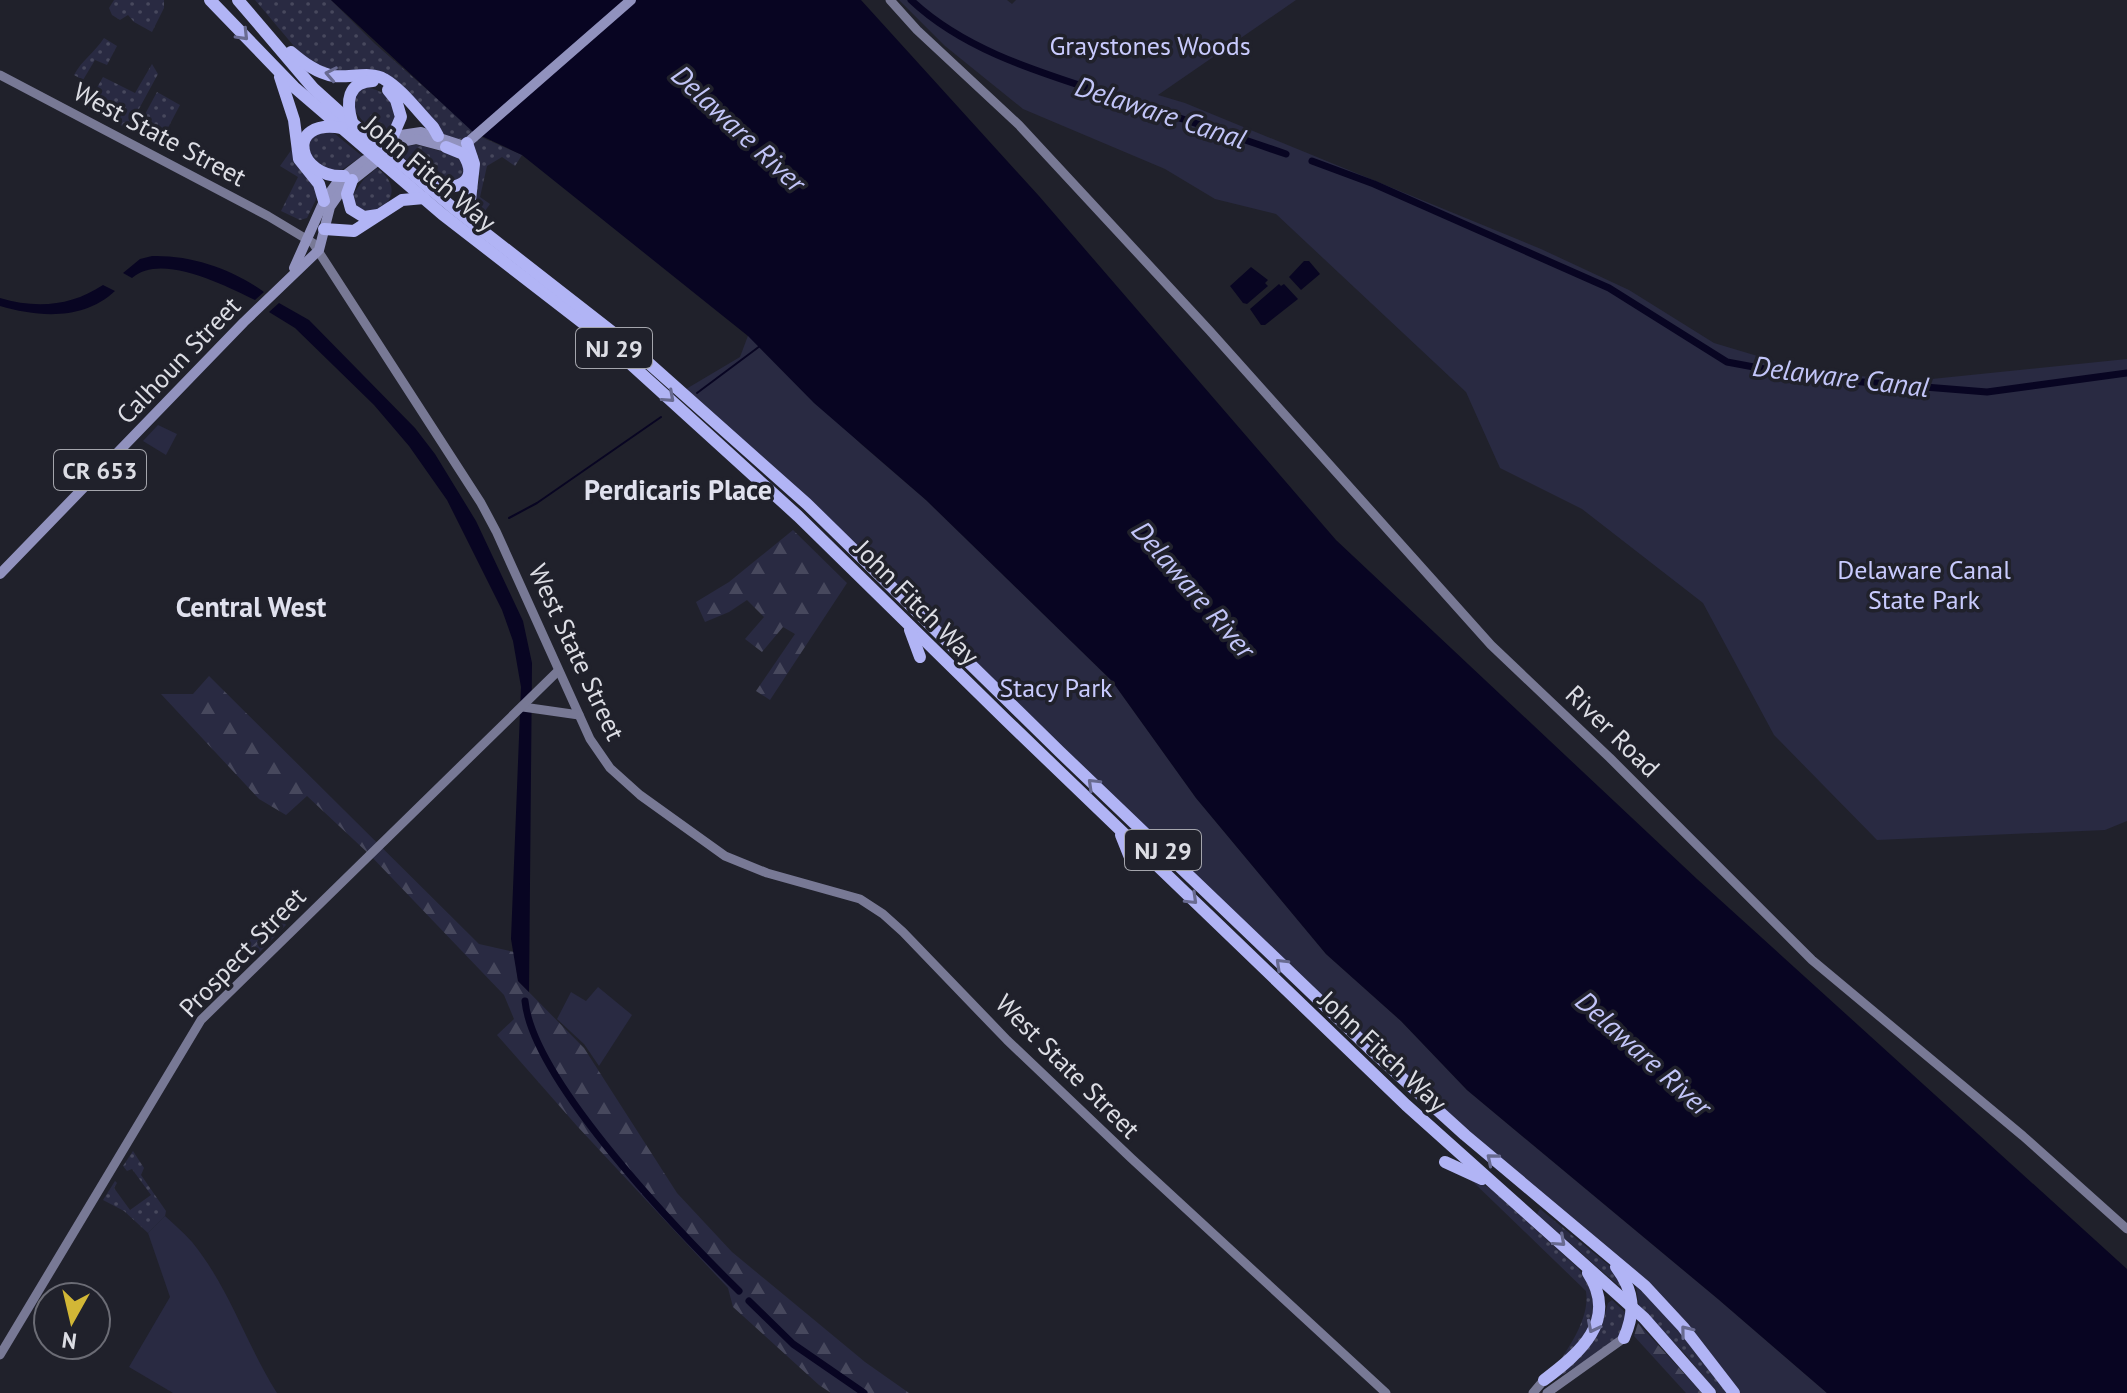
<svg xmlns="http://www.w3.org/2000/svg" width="2127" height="1393" viewBox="0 0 2127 1393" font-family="'PT Sans',sans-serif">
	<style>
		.grass { fill: url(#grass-dots) }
		.forest { fill: url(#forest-firs) }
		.park { fill: #292a42 }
		.garden { fill: url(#garden-furrows) }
		.water { fill: #080522 }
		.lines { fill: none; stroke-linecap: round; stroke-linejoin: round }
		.stream { stroke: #080522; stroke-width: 2 }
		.canal { stroke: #080522; stroke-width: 7 }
		.secondary { stroke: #787995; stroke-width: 9 }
		.primary { stroke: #9192be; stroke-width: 10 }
		.highway { stroke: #b1b4f5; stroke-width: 12 }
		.oneway { stroke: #686a90 }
		.labels { text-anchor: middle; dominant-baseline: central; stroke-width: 7; stroke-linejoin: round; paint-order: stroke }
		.shield { fill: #20212b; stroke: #a4a5ac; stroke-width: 2 }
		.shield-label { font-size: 24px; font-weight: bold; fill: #dcdde4 }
		.park-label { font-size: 26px; fill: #c9cbfe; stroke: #20212b }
		.street-label { font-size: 26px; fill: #dcdde4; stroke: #20212b }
		.water-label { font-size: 28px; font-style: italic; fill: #c2c5f8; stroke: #20212b }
		.neighbourhood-label { font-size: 28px; font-weight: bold; fill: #e0e1ee; stroke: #20212b }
	</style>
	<defs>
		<pattern id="grass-dots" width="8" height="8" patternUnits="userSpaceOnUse" patternTransform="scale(2)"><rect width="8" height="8" fill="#292a42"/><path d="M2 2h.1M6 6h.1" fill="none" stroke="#47485d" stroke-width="1.8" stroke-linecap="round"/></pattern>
		<pattern id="forest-firs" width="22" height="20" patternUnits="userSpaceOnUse" patternTransform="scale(2)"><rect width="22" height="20" fill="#292a42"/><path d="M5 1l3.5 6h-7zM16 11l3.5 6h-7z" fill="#47485d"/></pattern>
		<pattern id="garden-furrows" width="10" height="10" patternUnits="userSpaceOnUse" patternTransform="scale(2)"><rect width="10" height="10" fill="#292a42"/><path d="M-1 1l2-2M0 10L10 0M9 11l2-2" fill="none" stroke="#47485d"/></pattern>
	</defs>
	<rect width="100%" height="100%" fill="#20212b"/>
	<g class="grass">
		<polygon points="114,0 164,0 164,8 152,32 134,22 128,15 120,20 112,15 109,8"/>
		<polygon points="255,0 331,0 374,43 481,137 522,155 515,166 502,157 487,166 480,197 490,204 479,219 474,202 480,176 387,77 324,72 304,58"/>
		<path d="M 104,38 L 117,46 L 107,65 L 95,60 L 83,80 L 74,75 C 82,60 95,52 104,38 Z"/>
		<polygon points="152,64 158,74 128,129 86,107 103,77 135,93"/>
		<path d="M 365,87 C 396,92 407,118 382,139 L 362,120 L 351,106 L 352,98 Z"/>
		<polygon points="157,92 180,105 161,141 137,129"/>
		<polygon points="325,130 335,134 362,156 337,173 324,171 308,155 310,138"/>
		<path d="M 417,145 C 433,149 490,160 452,184 L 435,182 L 396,152 L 407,146 Z"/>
		<polygon points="292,149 319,193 307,218 300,220 281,211 298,177 280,166"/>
		<path d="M 377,168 C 409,191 382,219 357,208 L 351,197 L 364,179 Z"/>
		<polygon points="133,1151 144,1168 141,1175 166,1211 165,1216 148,1233 124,1211 103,1200 115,1181 117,1183 114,1188 130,1210 151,1195 132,1169 127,1171 123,1166"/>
		<path d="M 1466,1175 L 1491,1189 L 1578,1268 L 1592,1287 L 1595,1319 L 1584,1339 L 1556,1367 C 1570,1345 1590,1318 1586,1291 Z"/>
		<polygon points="1540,1209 1617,1272 1628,1294 1537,1214"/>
		<polygon points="1636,1286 1672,1322 1727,1393 1717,1393 1686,1355 1639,1306"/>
		<polygon points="1612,1300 1628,1315 1620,1336 1603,1350 1559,1377 1601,1329 1608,1303"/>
	</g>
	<g class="forest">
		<polygon points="793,530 847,583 770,700 756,691 795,634 783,627 762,652 745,639 764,617 747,600 729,612 705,622 696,602 729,582"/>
		<polygon points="209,676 479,944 514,952 518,981 584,1048 677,1193 732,1252 865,1362 909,1393 831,1393 819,1385 733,1307 728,1288 577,1126 497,1035 514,1019 504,995 369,854 307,796 286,815 259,799 161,694 193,694"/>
		<polygon points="1638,1323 1702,1393 1686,1393 1634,1336"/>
	</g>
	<g class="park">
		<polygon points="899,0 1007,0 1012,4 1016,0 1296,0 1158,95 1185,103 1541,249 1629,290 1714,343 1808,371 1912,381 2127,359 2127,821 2105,830 1877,840 1774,735 1703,603 1582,509 1500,468 1466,392 1276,214 1215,199 1165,169 1023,109 945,46"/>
		<polygon points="749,333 861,444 926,500 1112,681 1196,798 1326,954 1401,1021 1467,1090 1718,1299 1827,1393 1734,1393 1664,1306 1465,1135 681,392 740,357"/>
		<polygon points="158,425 177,434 166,455 143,441"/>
		<polygon points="598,987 632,1015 599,1066 584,1044 557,1019 571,992 586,1001"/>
		<path d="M 165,1216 C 174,1224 184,1233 192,1242 C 229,1287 246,1344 277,1393 L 173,1393 L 129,1367 L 170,1297 L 148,1233 Z"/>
	</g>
	<polygon class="garden" points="275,914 286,925 258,954 247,943"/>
	<g class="water">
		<polygon points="331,0 861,0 1039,196 1336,540 1697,879 2127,1269 2127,1393 1827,1393 1718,1299 1467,1090 1401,1021 1326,954 1196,798 1112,681 926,500 814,403 748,336 522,155 473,132"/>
		<path d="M 152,256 C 192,255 232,269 264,292 L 255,300 C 226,286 161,252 132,278 L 123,273 L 140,259 Z"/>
		<polygon points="1304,261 1309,261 1320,274 1301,290 1289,277"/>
		<polygon points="1251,267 1268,280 1265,283 1268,286 1247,304 1243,303 1230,286"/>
		<polygon points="1279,284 1281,286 1284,284 1298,299 1265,325 1261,325 1250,309"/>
		<path d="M 103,285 L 115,291 C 83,321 38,317 0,306 L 0,298 C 37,309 71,306 103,285 Z"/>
		<polygon points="279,303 309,320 415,428 435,454 476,521 523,621 532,663 529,992 518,981 511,939 521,687 513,641 502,610 447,500 409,446 374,405 295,328 269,312"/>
	</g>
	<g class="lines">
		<g class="stream">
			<polyline points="697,393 760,346"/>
			<polyline points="509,518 537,503 661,417"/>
		</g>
		<g class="canal">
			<path d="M 911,0 C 968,54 1050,75 1122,99 C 1177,117 1231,135 1286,154"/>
			<polyline points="1312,161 1374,184 1609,288 1727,362 1813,378 1987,392 2127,373"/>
			<path d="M 525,1001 C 533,1081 680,1233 739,1291"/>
			<polyline points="749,1301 793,1344 864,1393"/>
		</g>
		<g class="secondary">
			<polyline points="890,0 917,30 1019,125 1209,330 1491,645 1610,758 1812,960 2023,1136 2127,1229"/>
			<polyline points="0,75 268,216 313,243 481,503 496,531 590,739 610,768 640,795 725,856 767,873 860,899 883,914 903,932 1007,1040 1131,1158 1386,1393"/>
			<polyline points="523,707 579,715"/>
			<polyline points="0,1355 201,1020 558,671"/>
			<polyline points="1533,1393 1544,1380"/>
			<polyline points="1547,1393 1624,1338"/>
		</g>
		<g class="primary">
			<polyline points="401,135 421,132 458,144"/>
			<polyline points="294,268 324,201 339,180 365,160"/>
			<polyline points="0,574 244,322 319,250 330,207 344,187 401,142 416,139 446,147 458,147 467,143 631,0"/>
		</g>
		<g class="highway">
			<polyline points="210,0 294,87 442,214 601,337 798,516 1007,721 1406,1105 1644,1318 1710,1393"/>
			<polyline points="238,0 313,88 344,116 452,207 625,342 807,504 1060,752 1369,1048 1465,1135 1645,1286 1683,1327 1734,1393"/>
			<path d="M 291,52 C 304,63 317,73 334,76 C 349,78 371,71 384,79 C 403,90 418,112 433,127 L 438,136"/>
			<polyline points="280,77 294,120 299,159 319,184 324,201"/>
			<polyline points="388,90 396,100 401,117 392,138"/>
			<path d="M 352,122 C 346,102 347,82 373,81"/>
			<path d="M 342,128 C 283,118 298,179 344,176"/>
			<polyline points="467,143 474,164 470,200 476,225"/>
			<polyline points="352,180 347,194 351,209 364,217 378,215"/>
			<path d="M 429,185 C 454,192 482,183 463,154 L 446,147"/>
			<polyline points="324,229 354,231 402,200 424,198"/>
			<polyline points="910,630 920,657"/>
			<polyline points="1121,835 1131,860"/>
			<polyline points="1445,1162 1482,1179"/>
			<path d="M 1616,1267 C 1634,1291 1636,1311 1624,1338"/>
			<path d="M 1544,1380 C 1580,1353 1619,1320 1588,1273"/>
		</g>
	</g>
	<defs><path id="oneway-chevron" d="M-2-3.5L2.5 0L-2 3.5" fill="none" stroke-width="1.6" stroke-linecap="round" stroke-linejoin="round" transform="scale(2)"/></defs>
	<g class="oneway">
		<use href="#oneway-chevron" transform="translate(243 35) rotate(46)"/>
		<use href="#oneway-chevron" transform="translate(331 74) rotate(-169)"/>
		<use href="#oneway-chevron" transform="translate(669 397) rotate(42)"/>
		<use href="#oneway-chevron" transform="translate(1093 784) rotate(-136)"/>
		<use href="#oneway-chevron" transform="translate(1192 899) rotate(44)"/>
		<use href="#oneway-chevron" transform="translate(1281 964) rotate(-136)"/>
		<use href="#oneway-chevron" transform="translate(1492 1159) rotate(-140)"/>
		<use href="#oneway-chevron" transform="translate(1560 1241) rotate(42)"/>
		<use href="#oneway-chevron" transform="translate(1593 1327) rotate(117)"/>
		<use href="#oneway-chevron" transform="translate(1686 1331) rotate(-129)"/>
	</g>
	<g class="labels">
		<g class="shield">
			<rect x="576" y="328" width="76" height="40" rx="6"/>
			<rect x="54" y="450" width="92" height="40" rx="6"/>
			<rect x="1125" y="830" width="76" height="40" rx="6"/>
		</g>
		<g class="shield-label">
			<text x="614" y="348">NJ 29</text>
			<text x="100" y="470">CR 653</text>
			<text x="1163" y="850">NJ 29</text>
		</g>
		<g class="park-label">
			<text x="1150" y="45">Graystones Woods</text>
			<text x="1924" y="569">Delaware Canal<tspan x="1924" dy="30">State Park</tspan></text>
			<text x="1056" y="687">Stacy Park</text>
		</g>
		<g class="street-label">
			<text transform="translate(160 134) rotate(28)">West State Street</text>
			<text transform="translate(430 173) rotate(40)">John Fitch Way</text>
			<text transform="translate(178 360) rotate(-46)">Calhoun Street</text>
			<text transform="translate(917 602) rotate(45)">John Fitch Way</text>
			<text transform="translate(577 652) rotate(65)">West State Street</text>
			<text transform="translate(1613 731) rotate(44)">River Road</text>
			<text transform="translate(242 952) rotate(-46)">Prospect Street</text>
			<text transform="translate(1383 1051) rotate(43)">John Fitch Way</text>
			<text transform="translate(1068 1066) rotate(45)">West State Street</text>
		</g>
		<g class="water-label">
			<text transform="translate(1161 112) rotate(18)">Delaware Canal</text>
			<text transform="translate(739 128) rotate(43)">Delaware River</text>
			<text transform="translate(1841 376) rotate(7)">Delaware Canal</text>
			<text transform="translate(1194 589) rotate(49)">Delaware River</text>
			<text transform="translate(1644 1053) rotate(42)">Delaware River</text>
		</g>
		<g class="neighbourhood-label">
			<text x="678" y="489">Perdicaris Place</text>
			<text x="251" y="606">Central West</text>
		</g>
	</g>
	<g transform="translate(72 1321) rotate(188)"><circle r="38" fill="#20212b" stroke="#6b6c75" stroke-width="2"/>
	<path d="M0-6L14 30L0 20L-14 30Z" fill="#d2b736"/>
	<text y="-12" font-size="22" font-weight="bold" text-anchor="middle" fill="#dcdde4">N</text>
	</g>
</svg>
